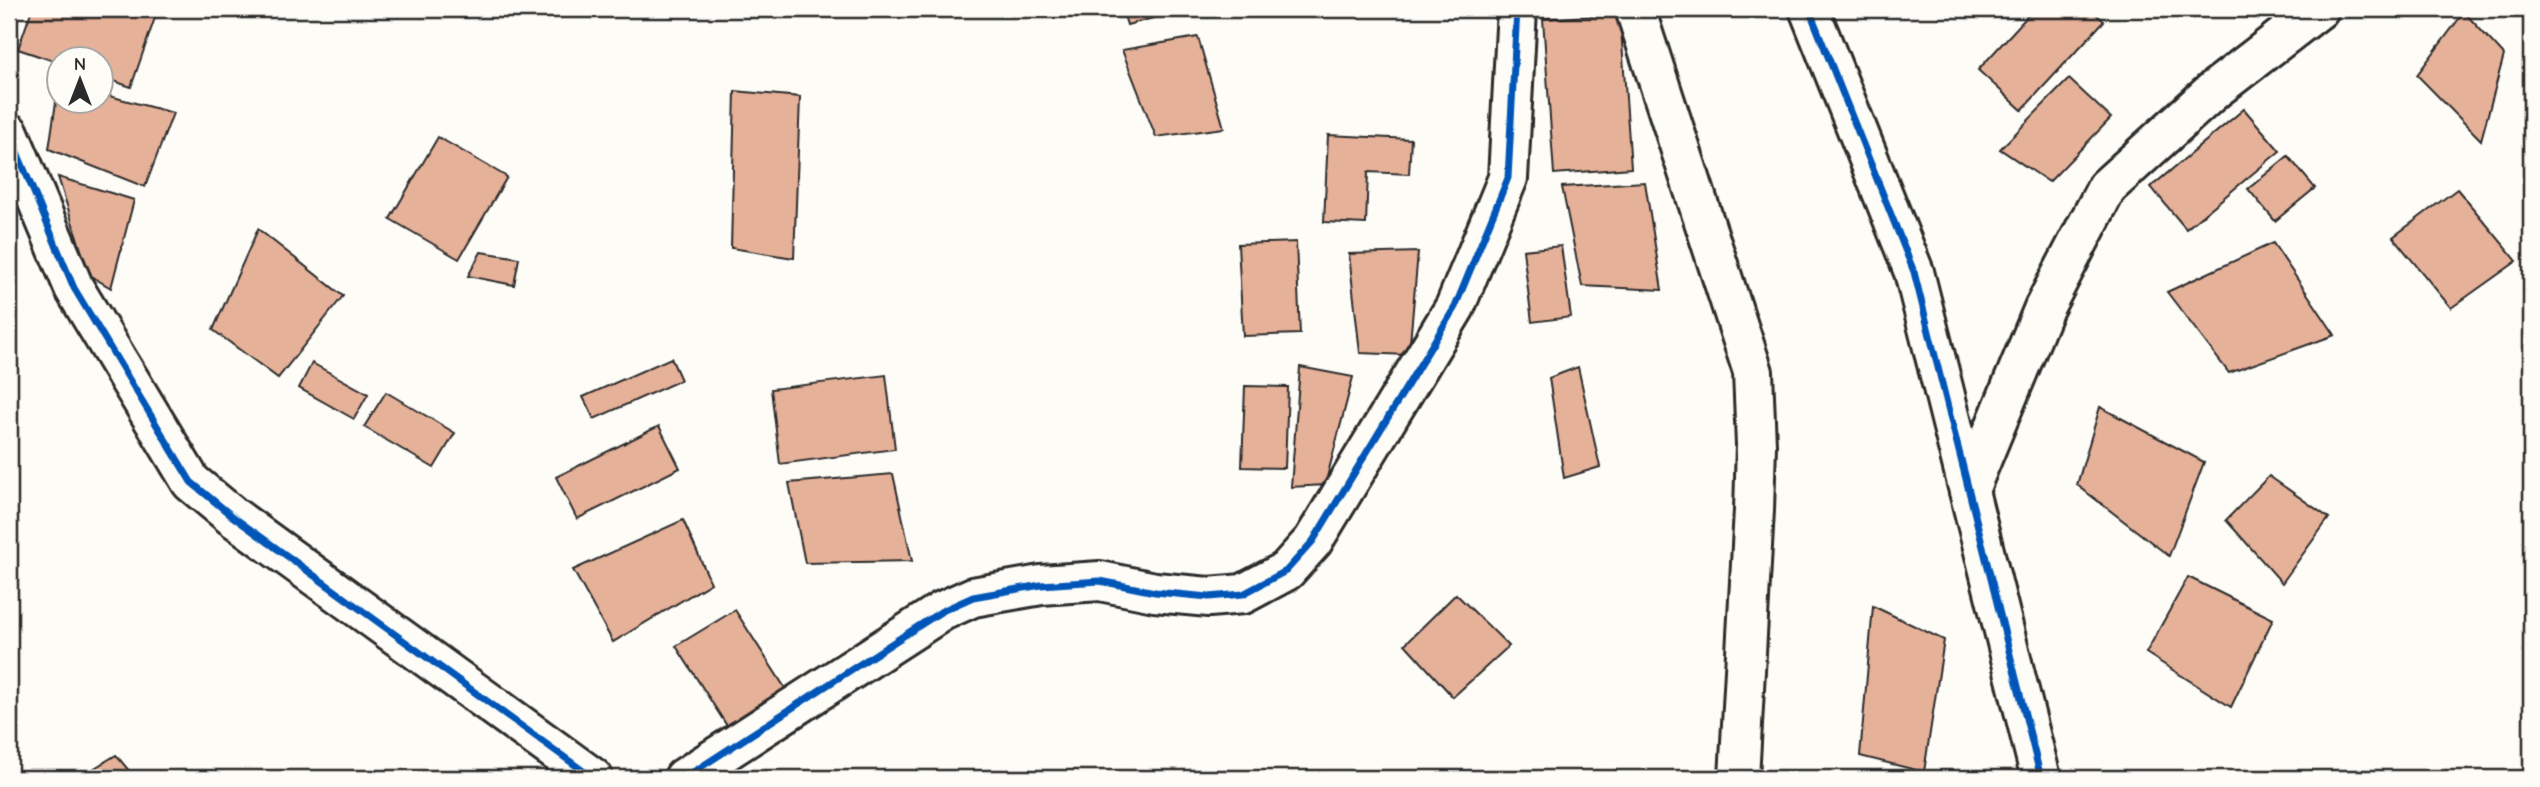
<svg xmlns="http://www.w3.org/2000/svg" width="2540" height="787" viewBox="0 0 2540 787" font-family="'Comic Neue',sans-serif">
	<style>
		.building { fill: #e6b199; stroke: #2b2b2b; stroke-width: 2 }
		.lines { fill: none; stroke-linecap: round; stroke-linejoin: round }
		.minor-casing { stroke: #2b2b2b; stroke-width: 44 }
		.minor { stroke: #fdfcf7; stroke-width: 38 }
		.cycleway-casing { stroke: #fdfcf7; stroke-width: 11 }
		.cycleway { stroke: #0057b8; stroke-width: 7 }
	</style>
	<rect width="100%" height="100%" fill="#fdfcf7"/>
	<filter id="ink" filterUnits="userSpaceOnUse"><feTurbulence type="fractalNoise" baseFrequency=".0143" numOctaves="2"/><feDisplacementMap in="SourceGraphic" scale="14" xChannelSelector="R" yChannelSelector="G"/><feConvolveMatrix kernelMatrix="1 2 1 2 8 2 1 2 1" color-interpolation-filters="sRGB"/></filter>
	<g filter="url(#ink)">
		<g class="building">
			<polygon points="32,9 158,9 131,87 102,77 102,60 60,60 60,63 18,49"/>
			<polygon points="1122,9 1187,9 1127,25"/>
			<polygon points="2034,9 2090,9 2104,21 2022,110 1978,70"/>
			<polygon points="2464,12 2504,55 2481,140 2417,75"/>
			<polygon points="1620,14 1631,168 1554,174 1543,19"/>
			<polygon points="1198,37 1224,128 1156,137 1122,50"/>
			<polygon points="2069,79 2111,118 2049,182 2000,149"/>
			<polygon points="59,82 60,102 102,102 102,94 173,113 145,187 49,149"/>
			<polygon points="735,91 800,97 794,258 731,248"/>
			<polygon points="2244,109 2280,151 2186,229 2151,187"/>
			<polygon points="1328,135 1411,139 1409,174 1368,172 1366,224 1324,222"/>
			<polygon points="438,137 507,177 459,259 390,219"/>
			<polygon points="2288,156 2315,188 2275,221 2248,189"/>
			<polygon points="58,177 134,200 111,288 89,275"/>
			<polygon points="1645,182 1662,290 1582,286 1562,187"/>
			<polygon points="2457,189 2517,261 2451,308 2393,237"/>
			<polygon points="258,229 343,296 278,378 213,330"/>
			<polygon points="1296,242 1300,334 1243,336 1238,244"/>
			<polygon points="2273,243 2335,335 2229,373 2167,292"/>
			<polygon points="1561,246 1571,317 1532,322 1523,250"/>
			<polygon points="481,252 519,258 514,285 468,276"/>
			<polygon points="1418,252 1409,355 1360,353 1349,254"/>
			<polygon points="671,358 681,380 594,419 583,397"/>
			<polygon points="312,363 368,394 354,419 299,388"/>
			<polygon points="1300,367 1353,377 1325,485 1291,487"/>
			<polygon points="1578,367 1600,467 1564,478 1549,378"/>
			<polygon points="886,375 895,449 780,464 771,389"/>
			<polygon points="1245,386 1288,387 1285,468 1242,467"/>
			<polygon points="386,392 455,433 434,468 364,427"/>
			<polygon points="2100,407 2204,462 2169,556 2077,485"/>
			<polygon points="659,426 680,468 577,519 556,477"/>
			<polygon points="893,474 912,561 805,563 789,483"/>
			<polygon points="2269,476 2329,518 2282,583 2226,520"/>
			<polygon points="683,520 711,583 613,642 573,570"/>
			<polygon points="2188,577 2273,619 2231,707 2146,653"/>
			<polygon points="1456,594 1509,646 1453,697 1405,644"/>
			<polygon points="1873,606 1944,640 1924,772 1860,756"/>
			<polygon points="735,610 787,691 729,729 676,646"/>
			<polygon points="116,755 135,778 78,778"/>
		</g>
		<g class="lines">
			<g class="minor-casing">
				<g id="minor">
					<polyline points="1635,9 1753,372 1756,445 1754,510 1739,778"/>
					<polyline points="1809,9 1914,272 2041,778"/>
					<polyline points="9,133 74,288 191,482 232,516 593,778"/>
					<polyline points="1969,490 2044,308 2107,187 2214,90 2319,9"/>
					<polyline points="684,778 942,611 973,597 1041,585 1100,581 1155,592 1209,597 1243,594 1286,571 1313,541 1455,307 1508,178 1517,9"/>
				</g>
			</g>
			<use href="#minor" class="minor"/>
			<g class="cycleway-casing">
				<g id="cycleway">
					<polyline points="1809,9 1914,272 2041,778"/>
					<polyline points="9,133 74,288 191,482 232,516 593,778"/>
					<polyline points="684,778 942,611 973,597 1041,585 1100,581 1155,592 1209,597 1243,594 1286,571 1313,541 1455,307 1508,178 1517,9"/>
				</g>
			</g>
			<use href="#cycleway" class="cycleway"/>
		</g>
	</g>
	<rect width="2540" height="787" fill="none" stroke="#fdfcf7" stroke-width="35"/>
	<rect x="18" y="18" width="2505" height="752" fill="none" stroke="#2b2b2b" stroke-width="2.5" filter="url(#ink)"/>
	<g transform="translate(80 80)"><circle r="33" fill="#fdfcf7" stroke="#a9a8a5" stroke-width="2"/>
	<path d="M0-5L12 26L0 18L-12 26Z" fill="#2b2b2b"/>
	<text y="-10" font-size="19" font-weight="bold" text-anchor="middle" fill="#2b2b2b">N</text>
	</g>
</svg>
